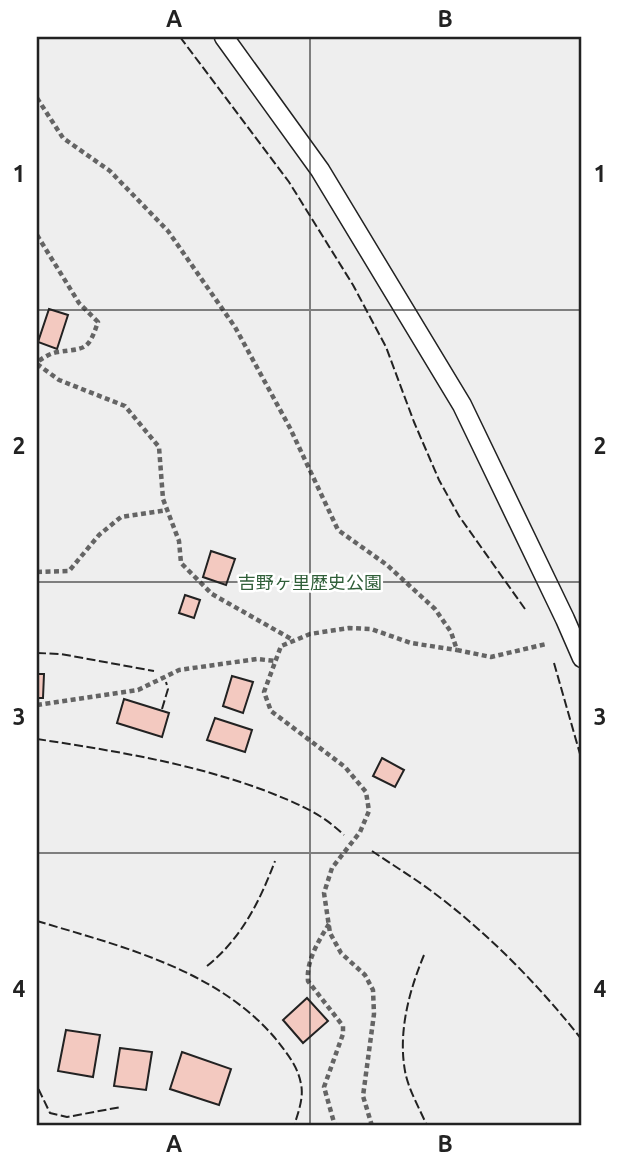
<svg xmlns="http://www.w3.org/2000/svg" width="619" height="1163" viewBox="0 0 619 1163" font-family="Ubuntu,'Noto Sans JP',sans-serif">
	<style>
		.green { fill: #eee; stroke: #6f6f6f; stroke-width: 2 }
		.building { fill: #f3c9c0; stroke: #222; stroke-width: 2 }
		.lines { fill: none; stroke-linecap: round; stroke-linejoin: round }
		.lane-casing { stroke: #222; stroke-width: 21 }
		.path { stroke: #646464; stroke-width: 4.5; stroke-dasharray: 5 3.5; stroke-linecap: butt }
		.lane { stroke: #fff; stroke-width: 18 }
		.fence { stroke: #222; stroke-width: 2; stroke-dasharray: 9 3.5; stroke-linecap: butt }
		.grid { fill: none; stroke: #222; stroke-width: 2; stroke-opacity: 0.55 }
		.labels { text-anchor: middle; dominant-baseline: central; stroke-width: 5; stroke-linejoin: round; paint-order: stroke }
		.park-label { font-size: 18px; fill: #2f5e38; stroke: #fff }
		.neatline { fill: none; stroke: #222; stroke-width: 2.5 }
		.grid-label { font-size: 23px; text-anchor: middle; font-weight: bold; fill: #222 }
	</style>
	<rect width="100%" height="100%" fill="#fff"/>
	<rect class="green" x="37" y="37" width="545" height="1089"/>
	<g class="building">
		<polygon points="49,309 68,315 57,349 38,342"/>
		<polygon points="211,551 235,559 226,585 203,577"/>
		<polygon points="185,595 200,600 194,618 179,613"/>
		<polygon points="37,674 44,674 43,698 37,698"/>
		<polygon points="232,676 253,682 243,713 223,706"/>
		<polygon points="124,699 169,713 162,737 117,723"/>
		<polygon points="215,718 252,730 245,752 207,740"/>
		<polygon points="382,758 404,770 395,787 373,776"/>
		<polygon points="307,998 328,1021 303,1043 283,1020"/>
		<polygon points="66,1030 100,1035 93,1077 58,1071"/>
		<polygon points="120,1048 152,1052 146,1090 114,1086"/>
		<polygon points="182,1052 231,1069 219,1105 170,1089"/>
	</g>
	<g class="lines">
		<g class="lane-casing">
			<polyline id="lane" points="224,37 320,170 462,405 565,619 582,658"/>
		</g>
		<g class="path">
			<polyline points="37,98 63,138 110,171 168,231 235,327 290,428 338,530 387,565 435,609 451,632 457,650 491,657 546,644"/>
			<path d="M 37,235 L 79,303 L 98,322 C 88,351 86,348 58,352 C 50,353 43,358 37,362"/>
			<polyline points="37,364 59,380 125,406 159,447 163,499 179,541 181,563 212,594 293,640"/>
			<polyline points="37,572 69,571 99,535 121,517 167,510"/>
			<polyline points="37,705 138,690 179,670 257,659 275,661"/>
			<path d="M 329,924 C 319,940 306,961 308,981 L 343,1026 L 343,1034 L 324,1087 L 335,1126"/>
			<polyline points="372,1126 363,1096 374,1014 373,990 365,975 341,953 330,933 324,893 332,868 360,832 369,811 366,792 345,767 271,711 264,692 281,646 310,634 349,628 371,629 411,643 457,650"/>
		</g>
		<use href="#lane" class="lane"/>
		<g class="fence">
			<polyline points="180,37 289,182 353,285 386,347 414,422 439,480 459,516 525,609"/>
			<polyline points="37,653 61,654 154,671"/>
			<polyline points="554,663 582,761"/>
			<polyline points="162,709 168,689 166,682"/>
			<path d="M 37,739 C 115,751 191,763 266,791 C 296,803 320,812 344,835"/>
			<path d="M 372,851 C 391,864 411,876 430,890 C 486,931 539,985 582,1040"/>
			<path d="M 37,921 C 120,946 216,969 275,1038 C 286,1052 298,1066 301,1084 C 304,1098 298,1113 294,1126"/>
			<path d="M 424,955 C 409,991 398,1032 405,1071 C 408,1089 420,1109 427,1126"/>
			<path d="M 207,966 C 241,939 260,901 275,861"/>
			<polyline points="37,1077 37,1086 50,1113 67,1117 121,1107"/>
		</g>
	</g>
	<path class="grid" d="M 310,37 L 310,1126M 37,310 L 582,310M 37,582 L 582,582M 37,853 L 582,853"/>
	<g class="labels">
		<g class="park-label">
			<text x="310" y="582">吉野ヶ里歴史公園</text>
		</g>
	</g>
	<rect width="619" height="1163" fill="none" stroke="#ffffff" stroke-width="77"/>
	<rect x="38" y="38" width="542" height="1086" class="neatline"/>
	<g class="grid-label">
		<text x="174" y="27">A</text>
		<text x="445" y="27">B</text>
		<text x="19" y="182">1</text>
		<text x="600" y="182">1</text>
		<text x="19" y="454">2</text>
		<text x="600" y="454">2</text>
		<text x="19" y="725">3</text>
		<text x="600" y="725">3</text>
		<text x="19" y="997">4</text>
		<text x="600" y="997">4</text>
		<text x="174" y="1152">A</text>
		<text x="445" y="1152">B</text>
	</g>
</svg>
